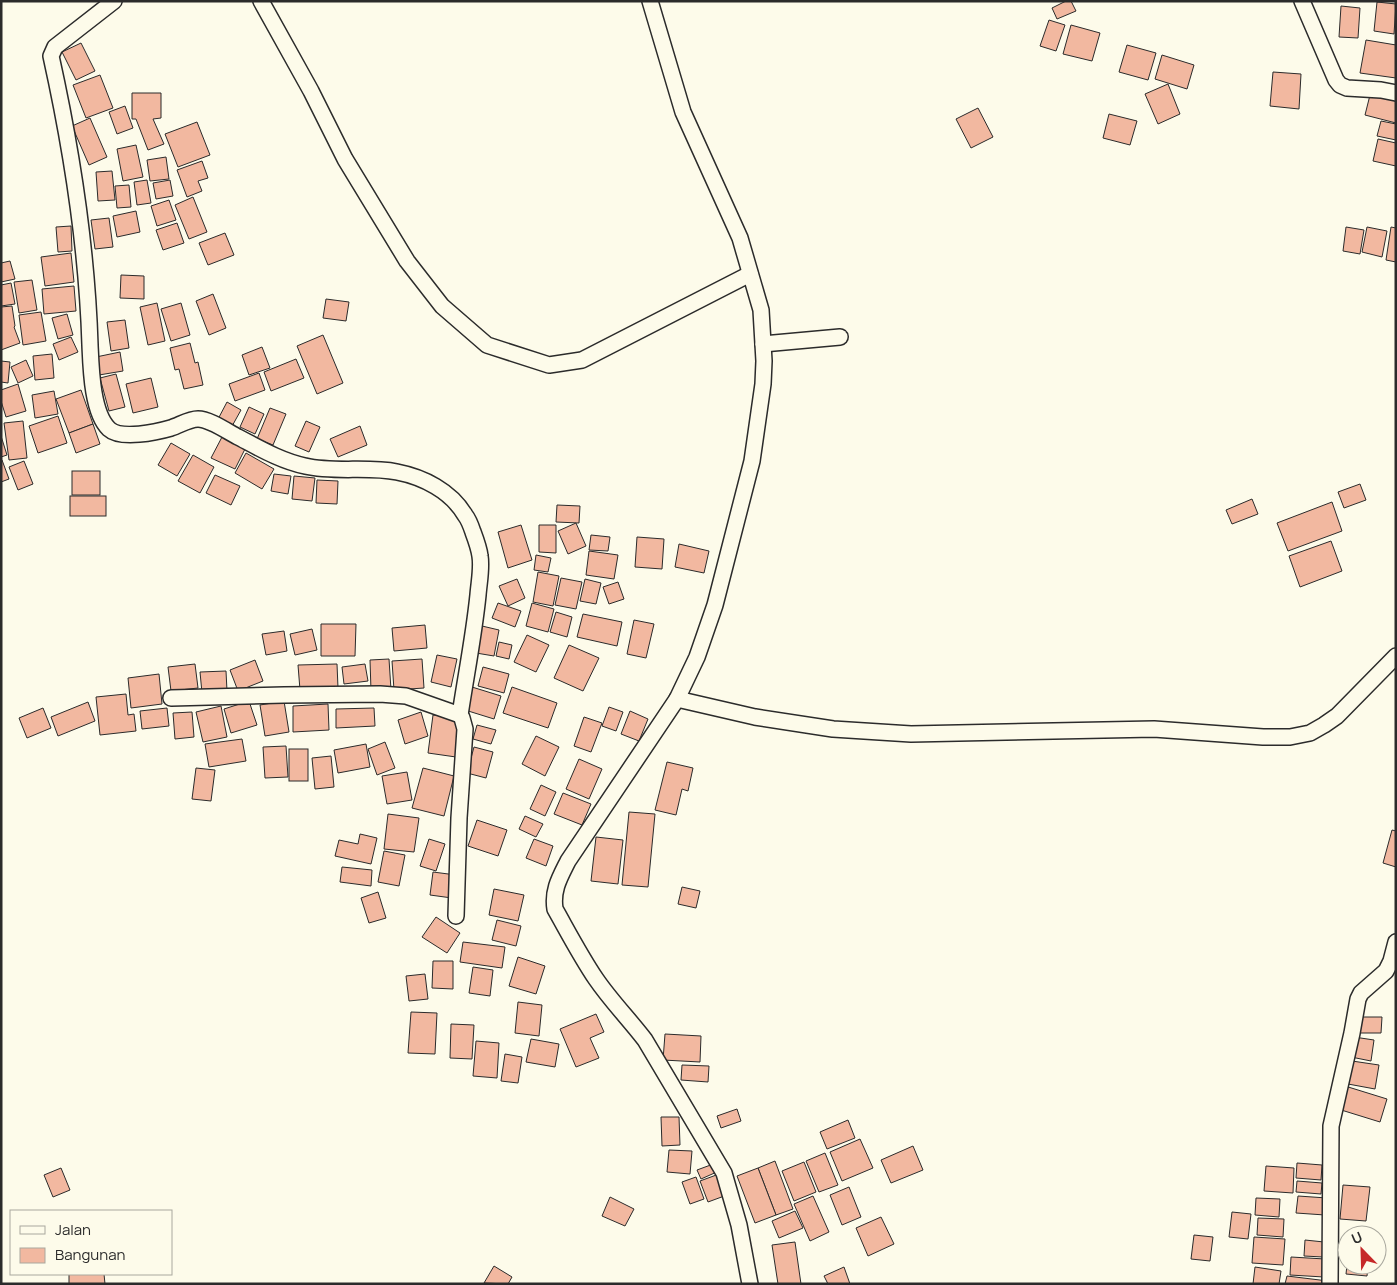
<svg xmlns="http://www.w3.org/2000/svg" width="1397" height="1285" viewBox="0 0 1397 1285" font-family="Manrope,sans-serif">
	<style>
		.building { fill: #f2b8a0; stroke: #2b2b2b }
		.lines { fill: none; stroke-linecap: round; stroke-linejoin: round }
		.street-casing { stroke: #2b2b2b; stroke-width: 18 }
		.street { stroke: #fdfbea; stroke-width: 15 }
	</style>
	<rect width="100%" height="100%" fill="#fdfbea"/>
	<g class="building">
		<polygon points="1066,1 1071,1 1076,11 1057,19 1052,8"/>
		<polygon points="1377,2 1396,4 1394,34 1374,31"/>
		<polygon points="1341,6 1360,8 1358,38 1339,37"/>
		<polygon points="1049,20 1065,25 1056,51 1040,46"/>
		<polygon points="1071,25 1100,33 1092,61 1063,54"/>
		<polygon points="1366,40 1396,45 1396,78 1360,73"/>
		<polygon points="81,43 95,71 76,80 62,52"/>
		<polygon points="1127,45 1156,53 1148,80 1119,72"/>
		<polygon points="1162,55 1194,65 1187,89 1155,79"/>
		<polygon points="1273,72 1301,74 1299,109 1270,106"/>
		<polygon points="100,75 113,108 86,118 73,85"/>
		<polygon points="1168,84 1180,114 1158,124 1145,94"/>
		<polygon points="1371,91 1396,97 1396,123 1365,115"/>
		<polygon points="132,93 161,93 161,118 153,119 164,144 148,150 136,119 132,119"/>
		<polygon points="125,106 133,128 117,134 109,112"/>
		<polygon points="978,108 993,137 971,148 956,119"/>
		<polygon points="1109,114 1137,121 1130,145 1103,138"/>
		<polygon points="90,118 107,157 89,165 72,126"/>
		<polygon points="1381,121 1396,124 1396,140 1377,136"/>
		<polygon points="197,122 210,155 178,167 165,134"/>
		<polygon points="1378,139 1396,143 1396,166 1373,161"/>
		<polygon points="136,145 143,177 123,181 117,149"/>
		<polygon points="166,157 169,179 150,181 147,160"/>
		<polygon points="202,161 208,178 198,181 202,191 187,197 177,170"/>
		<polygon points="112,171 115,200 98,201 96,172"/>
		<polygon points="147,180 151,203 137,205 134,182"/>
		<polygon points="170,180 173,196 156,199 153,183"/>
		<polygon points="129,185 131,207 117,208 115,186"/>
		<polygon points="193,197 207,232 189,239 175,205"/>
		<polygon points="169,200 176,220 157,226 151,206"/>
		<polygon points="136,211 140,232 117,237 113,216"/>
		<polygon points="109,218 113,247 95,249 91,220"/>
		<polygon points="177,223 184,243 163,250 156,230"/>
		<polygon points="71,226 72,251 58,252 56,227"/>
		<polygon points="1346,227 1364,230 1360,254 1343,251"/>
		<polygon points="1367,227 1387,231 1382,257 1362,252"/>
		<polygon points="1391,227 1396,228 1396,262 1386,260"/>
		<polygon points="225,233 234,255 208,265 199,243"/>
		<polygon points="71,253 74,282 45,286 41,257"/>
		<polygon points="10,261 15,279 1,282 1,263"/>
		<polygon points="121,275 144,276 144,299 120,298"/>
		<polygon points="32,280 37,310 19,313 14,282"/>
		<polygon points="11,283 15,304 1,306 1,285"/>
		<polygon points="74,286 76,311 44,314 42,289"/>
		<polygon points="213,294 226,328 209,335 196,301"/>
		<polygon points="326,299 349,302 346,321 323,318"/>
		<polygon points="157,303 165,341 148,345 140,307"/>
		<polygon points="181,303 190,335 171,341 161,309"/>
		<polygon points="12,306 15,326 14,327 20,343 1,350 1,307"/>
		<polygon points="41,312 46,341 23,345 19,315"/>
		<polygon points="67,314 73,335 58,339 52,318"/>
		<polygon points="125,320 129,348 111,351 107,322"/>
		<polygon points="323,335 343,383 317,394 297,346"/>
		<polygon points="71,337 78,352 59,360 53,344"/>
		<polygon points="190,343 195,363 198,362 203,385 184,389 179,369 175,370 170,348"/>
		<polygon points="262,347 270,368 249,375 242,355"/>
		<polygon points="120,352 123,371 99,375 96,357"/>
		<polygon points="52,354 54,378 35,380 33,356"/>
		<polygon points="296,359 304,378 271,391 264,372"/>
		<polygon points="26,360 33,376 18,383 11,367"/>
		<polygon points="1,361 10,362 8,383 1,382"/>
		<polygon points="259,373 265,390 235,401 229,384"/>
		<polygon points="116,374 125,407 109,411 100,378"/>
		<polygon points="151,378 158,407 133,413 126,384"/>
		<polygon points="18,384 26,411 6,417 1,401 1,390"/>
		<polygon points="81,390 93,424 69,433 56,399"/>
		<polygon points="54,391 58,414 35,418 32,395"/>
		<polygon points="227,402 241,410 231,428 217,421"/>
		<polygon points="249,407 264,414 255,434 240,427"/>
		<polygon points="270,408 286,414 273,445 257,439"/>
		<polygon points="58,416 67,443 38,453 29,426"/>
		<polygon points="23,421 27,458 9,460 4,423"/>
		<polygon points="306,421 320,427 309,452 295,446"/>
		<polygon points="93,424 100,444 76,453 69,433"/>
		<polygon points="360,426 367,445 338,457 330,439"/>
		<polygon points="1,436 7,455 1,457"/>
		<polygon points="222,437 245,449 235,469 211,458"/>
		<polygon points="171,443 190,454 177,476 158,465"/>
		<polygon points="246,453 274,469 262,489 235,473"/>
		<polygon points="193,455 214,467 200,493 178,481"/>
		<polygon points="1,460 2,460 9,479 1,482"/>
		<polygon points="24,461 33,484 18,490 9,467"/>
		<rect x="72" y="471" width="28" height="24"/>
		<polygon points="274,474 291,476 288,494 271,491"/>
		<polygon points="215,475 240,486 231,505 206,493"/>
		<polygon points="294,476 315,478 312,501 292,499"/>
		<polygon points="317,480 338,481 337,504 316,503"/>
		<polygon points="1360,484 1366,500 1344,508 1338,492"/>
		<rect x="70" y="496" width="36" height="20"/>
		<polygon points="1252,499 1258,514 1232,524 1226,510"/>
		<polygon points="1332,502 1342,531 1288,551 1277,523"/>
		<polygon points="557,505 580,506 579,523 556,522"/>
		<polygon points="576,523 586,546 568,554 558,531"/>
		<polygon points="521,525 532,560 508,568 498,532"/>
		<polygon points="539,525 556,525 556,553 539,552"/>
		<polygon points="591,535 610,537 608,551 589,550"/>
		<polygon points="637,537 664,539 662,569 635,567"/>
		<polygon points="1331,541 1342,571 1300,587 1289,556"/>
		<polygon points="679,544 709,551 704,573 675,567"/>
		<polygon points="589,551 618,555 614,579 586,575"/>
		<polygon points="536,555 551,558 548,572 534,570"/>
		<polygon points="538,572 559,576 553,606 533,602"/>
		<polygon points="561,578 582,582 576,609 555,605"/>
		<polygon points="517,579 525,598 508,606 499,586"/>
		<polygon points="585,579 601,583 596,604 580,601"/>
		<polygon points="618,582 624,599 609,604 603,587"/>
		<polygon points="498,603 521,611 515,627 492,618"/>
		<polygon points="532,603 554,609 548,632 526,626"/>
		<polygon points="556,612 572,617 567,637 550,632"/>
		<polygon points="583,614 622,622 617,646 577,637"/>
		<polygon points="634,620 654,624 646,658 627,654"/>
		<polygon points="321,624 356,624 355,656 321,656"/>
		<polygon points="425,625 427,648 394,651 392,628"/>
		<polygon points="482,626 499,630 494,656 476,653"/>
		<polygon points="312,629 317,650 295,655 290,634"/>
		<polygon points="284,631 287,651 266,655 262,634"/>
		<polygon points="527,635 549,645 536,672 514,662"/>
		<polygon points="499,642 512,645 509,659 496,656"/>
		<polygon points="569,645 599,658 583,691 554,678"/>
		<polygon points="437,655 457,659 451,687 431,682"/>
		<polygon points="389,659 391,690 371,691 370,660"/>
		<polygon points="422,659 424,688 394,690 392,661"/>
		<polygon points="255,660 263,681 238,691 230,670"/>
		<polygon points="195,664 198,688 171,691 168,667"/>
		<polygon points="337,664 338,688 300,690 298,665"/>
		<polygon points="365,664 368,681 344,684 342,667"/>
		<polygon points="483,667 509,674 504,693 478,686"/>
		<polygon points="226,671 227,691 202,693 200,672"/>
		<polygon points="159,674 162,704 131,708 128,678"/>
		<polygon points="472,687 501,696 494,719 465,710"/>
		<polygon points="512,687 557,703 548,728 503,713"/>
		<polygon points="126,694 128,715 134,714 136,731 100,735 96,697"/>
		<polygon points="249,701 257,725 231,733 224,709"/>
		<polygon points="284,701 289,732 265,736 260,705"/>
		<polygon points="88,702 95,721 58,736 51,717"/>
		<polygon points="328,704 329,730 293,732 293,706"/>
		<polygon points="221,706 227,737 203,742 196,712"/>
		<polygon points="609,707 623,712 616,731 602,726"/>
		<polygon points="43,708 51,728 27,738 19,718"/>
		<polygon points="167,708 169,726 142,729 140,711"/>
		<polygon points="374,708 375,726 336,728 336,709"/>
		<polygon points="630,711 648,719 639,741 621,734"/>
		<polygon points="192,712 194,737 175,739 173,713"/>
		<polygon points="421,712 428,736 405,744 398,720"/>
		<polygon points="433,715 461,718 456,757 428,753"/>
		<polygon points="584,717 602,723 591,752 574,746"/>
		<polygon points="477,725 496,730 491,744 473,739"/>
		<polygon points="536,736 559,747 545,776 522,764"/>
		<polygon points="242,739 246,761 209,767 205,744"/>
		<polygon points="385,742 395,768 377,775 368,749"/>
		<polygon points="366,744 370,767 338,773 334,750"/>
		<polygon points="286,746 288,777 265,778 263,747"/>
		<polygon points="474,747 493,752 486,778 467,773"/>
		<rect x="289" y="749" width="19" height="32"/>
		<polygon points="331,756 334,787 315,789 312,758"/>
		<polygon points="579,759 602,769 589,799 566,789"/>
		<polygon points="667,762 693,768 688,791 682,789 676,815 655,810"/>
		<polygon points="196,768 215,770 211,801 192,799"/>
		<polygon points="423,768 454,776 444,816 412,808"/>
		<polygon points="407,772 412,800 387,804 382,776"/>
		<polygon points="541,785 556,792 545,816 530,809"/>
		<polygon points="563,793 591,804 582,825 554,814"/>
		<polygon points="629,812 655,814 648,887 622,885"/>
		<polygon points="388,814 419,818 414,852 384,849"/>
		<polygon points="525,816 543,824 536,837 519,829"/>
		<polygon points="477,820 507,830 498,856 468,846"/>
		<polygon points="1392,830 1396,831 1396,867 1383,863"/>
		<polygon points="360,834 377,838 371,864 335,856 339,840 358,844"/>
		<polygon points="596,837 623,840 618,884 591,881"/>
		<polygon points="429,839 445,844 436,871 420,866"/>
		<polygon points="534,839 553,846 546,866 526,858"/>
		<polygon points="384,851 405,855 399,886 378,882"/>
		<polygon points="342,867 372,870 371,886 340,882"/>
		<polygon points="433,872 456,875 452,898 430,895"/>
		<polygon points="682,887 700,891 696,908 678,904"/>
		<polygon points="494,889 524,895 518,921 489,915"/>
		<polygon points="378,892 386,918 369,923 361,898"/>
		<polygon points="436,917 460,933 447,953 422,937"/>
		<polygon points="497,920 521,926 516,946 492,940"/>
		<polygon points="463,942 505,947 502,968 460,962"/>
		<polygon points="518,957 545,966 536,994 509,986"/>
		<polygon points="433,961 453,961 453,989 432,988"/>
		<polygon points="473,967 493,970 490,996 469,993"/>
		<polygon points="425,974 428,999 409,1001 406,976"/>
		<polygon points="518,1002 542,1005 539,1036 515,1033"/>
		<polygon points="411,1012 437,1013 435,1054 408,1053"/>
		<polygon points="596,1014 604,1032 590,1038 599,1058 576,1067 560,1029"/>
		<polygon points="1360,1017 1382,1017 1381,1033 1360,1033"/>
		<polygon points="451,1024 474,1025 472,1059 450,1058"/>
		<polygon points="665,1034 701,1036 700,1062 663,1060"/>
		<polygon points="1354,1037 1374,1040 1371,1061 1351,1057"/>
		<polygon points="531,1039 559,1044 555,1067 526,1062"/>
		<polygon points="476,1041 499,1043 497,1078 473,1076"/>
		<polygon points="505,1054 522,1057 518,1083 501,1081"/>
		<polygon points="1352,1061 1379,1065 1375,1089 1348,1084"/>
		<polygon points="682,1065 709,1066 708,1082 681,1080"/>
		<polygon points="1345,1086 1387,1099 1380,1122 1338,1109"/>
		<polygon points="737,1109 741,1121 721,1128 717,1116"/>
		<polygon points="661,1117 679,1117 680,1145 662,1146"/>
		<polygon points="848,1120 855,1138 827,1149 820,1132"/>
		<polygon points="860,1139 873,1168 842,1181 830,1152"/>
		<polygon points="913,1146 923,1170 891,1183 881,1160"/>
		<polygon points="669,1150 692,1151 690,1174 667,1172"/>
		<polygon points="825,1153 838,1185 819,1192 806,1161"/>
		<polygon points="775,1161 793,1209 776,1215 758,1168"/>
		<polygon points="804,1162 816,1192 794,1201 782,1171"/>
		<polygon points="716,1163 719,1171 701,1179 697,1170"/>
		<polygon points="1297,1163 1322,1165 1321,1180 1296,1178"/>
		<polygon points="1266,1166 1294,1168 1293,1193 1264,1191"/>
		<polygon points="61,1168 70,1190 53,1197 44,1175"/>
		<polygon points="758,1168 776,1215 755,1223 737,1176"/>
		<polygon points="719,1174 727,1195 708,1202 700,1181"/>
		<polygon points="696,1177 704,1199 690,1204 682,1182"/>
		<polygon points="1297,1181 1322,1183 1321,1194 1296,1192"/>
		<polygon points="1343,1185 1370,1187 1366,1221 1340,1219"/>
		<polygon points="849,1187 861,1217 842,1225 830,1195"/>
		<polygon points="813,1196 829,1232 810,1241 794,1204"/>
		<polygon points="1298,1196 1327,1198 1325,1215 1296,1213"/>
		<polygon points="610,1197 634,1209 625,1226 602,1216"/>
		<polygon points="1256,1198 1280,1199 1279,1217 1255,1215"/>
		<polygon points="795,1211 803,1228 779,1238 772,1221"/>
		<polygon points="1232,1212 1251,1214 1248,1239 1229,1237"/>
		<polygon points="881,1217 894,1244 868,1256 856,1228"/>
		<polygon points="1258,1218 1284,1219 1283,1237 1257,1235"/>
		<polygon points="1194,1235 1213,1237 1210,1261 1191,1259"/>
		<polygon points="1254,1237 1285,1239 1283,1265 1252,1263"/>
		<polygon points="1305,1240 1324,1242 1323,1257 1304,1256"/>
		<polygon points="795,1242 801,1284 778,1284 772,1245"/>
		<polygon points="1291,1257 1325,1259 1324,1277 1290,1275"/>
		<polygon points="1347,1265 1368,1265 1367,1276 1346,1274"/>
		<polygon points="494,1266 512,1277 508,1284 484,1283"/>
		<polygon points="844,1267 850,1284 828,1284 824,1276"/>
		<polygon points="1255,1267 1281,1271 1279,1284 1253,1284"/>
		<polygon points="69,1274 104,1274 105,1284 69,1284"/>
		<polygon points="1287,1276 1328,1281 1328,1284 1285,1284"/>
	</g>
	<g class="lines">
		<g class="street-casing">
			<g id="street">
				<path d="M 114,1 L 55,47 L 51,56 C 72,151 87,248 90,345 C 91,368 92,413 109,429 C 121,440 157,432 171,428 C 180,425 189,419 198,419 C 210,419 228,432 238,437 C 259,448 281,461 305,466 C 335,473 367,466 397,472 C 423,477 451,491 465,515 C 469,520 471,526 473,532 C 476,540 479,548 480,556 C 482,568 479,582 478,595 C 474,635 466,675 460,715 L 406,696 L 380,694 L 284,695 L 171,698"/>
				<polyline points="261,1 311,91 345,159 407,261 442,306 487,345 549,365 582,360 750,274"/>
				<path d="M 650,1 L 683,112 L 740,238 L 761,310 L 764,361 L 763,384 L 752,461 L 715,605 L 697,657 L 677,699 L 568,861 C 560,877 552,890 555,909 C 568,932 581,957 596,979 C 611,1001 629,1019 645,1040 L 724,1173 L 739,1225 L 750,1284"/>
				<polyline points="1302,1 1336,80 1340,85 1347,88 1381,90 1396,93"/>
				<polyline points="763,344 840,337"/>
				<polyline points="677,699 755,717 833,729 911,734 1154,729 1263,737 1290,737 1310,733 1324,725 1337,716 1396,656"/>
				<polyline points="456,916 459,818 465,729 462,718 460,715"/>
				<polyline points="1330,1284 1331,1126 1352,1033 1358,999 1361,993 1386,971 1391,961 1396,942"/>
			</g>
		</g>
		<use href="#street" class="street"/>
	</g>
	<rect width="1397" height="1285" fill="none" stroke="#2b2b2b" stroke-width="5"/>
	<rect x="10" y="1210" width="162" height="65" fill="#fdfbea" stroke="#a9a89e"/>
	<rect x="20" y="1226" width="25" height="8" fill="#fdfbea" stroke="#a9a89e"/>
	<text x="55" y="1235" font-size="15" fill="#2b2b2b">Jalan</text>
	<rect x="20" y="1248" width="25" height="15" fill="#f2b8a0" stroke="#a9a89e"/>
	<text x="55" y="1260" font-size="15" fill="#2b2b2b">Bangunan</text>
	<g transform="translate(1362 1250) rotate(337)"><circle r="24" fill="#fdfbea" stroke="#a9a89e"/>
	<path d="M0-4L9 19L0 12L-9 19Z" fill="#c62828"/>
	<text y="-8" font-size="14" font-weight="bold" text-anchor="middle" fill="#2b2b2b">U</text>
	</g>
</svg>
